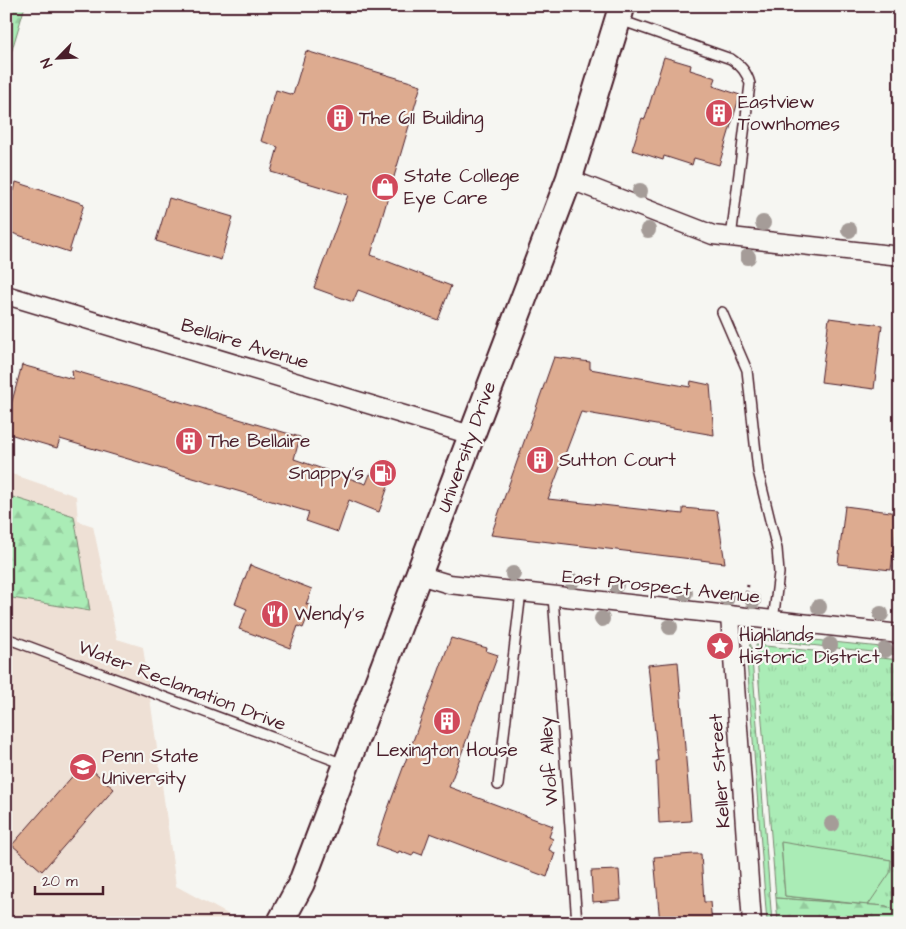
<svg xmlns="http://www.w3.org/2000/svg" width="906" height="929" viewBox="0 0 906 929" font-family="'Architects Daughter',sans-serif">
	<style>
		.built { fill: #eee0d5 }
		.grass { fill: url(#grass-tufts); stroke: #7a8670; fill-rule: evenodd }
		.forest { fill: url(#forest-firs); stroke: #7a8670 }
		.green { fill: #aaecb6; stroke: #7a8670 }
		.building { fill: #ddab90; stroke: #4a1f2b }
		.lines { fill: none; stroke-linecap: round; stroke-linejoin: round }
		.service-casing { stroke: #4a1f2b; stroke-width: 12 }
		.minor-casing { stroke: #4a1f2b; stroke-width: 21 }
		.secondary-casing { stroke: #4a1f2b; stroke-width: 29 }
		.path { stroke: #4a1f2b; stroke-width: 3; stroke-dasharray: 4 4; stroke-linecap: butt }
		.service { stroke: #f6f6f2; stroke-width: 9 }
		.minor { stroke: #f6f6f2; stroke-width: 18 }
		.secondary { stroke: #f6f6f2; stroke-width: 25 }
		.tree { fill: #a59c98 }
		.labels { text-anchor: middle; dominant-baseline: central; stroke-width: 4.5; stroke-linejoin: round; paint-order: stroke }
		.poi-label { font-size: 19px; fill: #4a1f2b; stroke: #f6f6f2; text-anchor: start }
		.street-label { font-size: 19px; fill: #4a1f2b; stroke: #f6f6f2 }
	</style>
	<defs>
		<pattern id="grass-tufts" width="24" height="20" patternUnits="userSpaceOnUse" patternTransform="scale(1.25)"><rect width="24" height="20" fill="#aaecb6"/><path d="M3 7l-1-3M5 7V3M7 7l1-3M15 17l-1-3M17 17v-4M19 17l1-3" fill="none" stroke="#94ca9d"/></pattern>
		<pattern id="forest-firs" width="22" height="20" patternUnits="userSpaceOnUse" patternTransform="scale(1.25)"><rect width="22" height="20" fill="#aaecb6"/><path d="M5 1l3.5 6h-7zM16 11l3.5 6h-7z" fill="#94ca9d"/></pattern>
	</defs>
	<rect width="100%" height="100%" fill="#f6f6f2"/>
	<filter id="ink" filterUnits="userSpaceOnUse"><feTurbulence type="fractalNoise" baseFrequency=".02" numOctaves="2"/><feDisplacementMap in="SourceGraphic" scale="10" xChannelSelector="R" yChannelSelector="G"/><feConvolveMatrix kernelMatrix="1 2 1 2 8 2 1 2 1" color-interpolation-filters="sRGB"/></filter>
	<g filter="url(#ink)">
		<polygon class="built" points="6,472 76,496 78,521 93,526 117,639 143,647 176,886 244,923 6,923"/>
		<g class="grass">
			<polygon points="766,635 900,649 900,655 756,639"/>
			<polygon points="750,644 751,645 772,923 767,923 747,661"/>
			<path d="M 756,645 L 900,660 L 900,912 L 886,906 L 776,898 ZM 781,843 L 891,860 L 868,905 L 785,896 Z"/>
		</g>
		<g class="forest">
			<polygon points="6,6 25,6 6,70"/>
			<polygon points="6,495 74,516 90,611 6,597"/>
			<polygon points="776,898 886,906 900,912 900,923 778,923"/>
		</g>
		<polygon class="green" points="781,842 891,860 890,873 868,905 785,896"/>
		<g class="building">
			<polygon points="306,51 421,85 371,255 451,286 438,320 358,290 353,302 314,288 348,195 271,172 278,147 261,141 276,90 293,95"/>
			<polygon points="664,57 691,65 690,70 716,78 713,86 740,95 719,165 694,158 692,165 664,156 663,160 632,150 642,118 645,119"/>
			<polygon points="16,182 84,204 69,252 6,231 6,188 14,191"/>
			<polygon points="169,198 233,217 221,260 156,241"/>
			<polygon points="829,318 882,325 874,389 821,382"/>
			<polygon points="554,357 590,362 590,369 690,387 691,381 710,385 714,435 581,412 548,499 683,514 683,508 717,511 725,563 491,535"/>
			<polygon points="22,365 73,379 72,370 300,437 294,459 366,484 370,474 390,481 379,512 349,500 338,532 306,521 309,512 60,439 57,448 6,433 6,423"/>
			<polygon points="845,506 898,513 891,570 838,564"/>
			<polygon points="250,565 312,589 306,604 312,606 303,628 298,626 290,648 239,629 247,609 235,604"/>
			<polygon points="451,638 487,648 486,651 498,655 449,787 553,826 549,837 553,839 549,850 555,853 547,877 430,833 422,855 414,852 412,856 399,851 398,853 376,845 386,814"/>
			<polygon points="678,662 691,821 659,823 656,761 658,761 648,665"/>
			<polygon points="84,763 114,789 42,871 12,845"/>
			<polygon points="694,854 701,854 704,902 710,902 712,923 660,923 654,857"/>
			<polygon points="619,870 621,900 593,902 591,871"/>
		</g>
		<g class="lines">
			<g class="service-casing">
				<g id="service">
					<path d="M 620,20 L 731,59 C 741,66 747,72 750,84 L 731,238"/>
					<polyline points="722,312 747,370 758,471 777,549 779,573 773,621"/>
					<polyline points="553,596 577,923"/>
					<polyline points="6,638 344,764"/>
					<polyline points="498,785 521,592"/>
				</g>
			</g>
			<g class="minor-casing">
				<g id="minor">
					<polyline points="569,179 713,235 900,256"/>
					<polyline points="6,295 471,435"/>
					<polyline points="419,575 449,584 900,634"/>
					<polyline points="730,616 752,923"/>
				</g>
			</g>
			<g class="secondary-casing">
				<polyline id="secondary" points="280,923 301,884 569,179 622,6"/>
			</g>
			<polyline class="path" points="746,595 748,585"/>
			<use href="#service" class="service"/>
			<use href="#minor" class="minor"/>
			<use href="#secondary" class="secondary"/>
		</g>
		<g class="tree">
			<circle cx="640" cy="191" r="8"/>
			<circle cx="763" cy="223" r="8"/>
			<circle cx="648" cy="230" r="8"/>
			<circle cx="849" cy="230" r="8"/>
			<circle cx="748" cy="257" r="8"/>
			<circle cx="513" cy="574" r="8"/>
			<circle cx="572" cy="581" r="8"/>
			<circle cx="616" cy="585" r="8"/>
			<circle cx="685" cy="593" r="8"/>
			<circle cx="727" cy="598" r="8"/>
			<circle cx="753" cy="601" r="8"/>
			<circle cx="819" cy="607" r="8"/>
			<circle cx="881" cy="614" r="8"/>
			<circle cx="602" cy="619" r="8"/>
			<circle cx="670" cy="627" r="8"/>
			<circle cx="830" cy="645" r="8"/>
			<circle cx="885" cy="650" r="8"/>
			<circle cx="832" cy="824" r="8"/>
		</g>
	</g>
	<defs>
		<g id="building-disc" transform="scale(1.4375)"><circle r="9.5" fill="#d1495b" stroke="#f6f6f2"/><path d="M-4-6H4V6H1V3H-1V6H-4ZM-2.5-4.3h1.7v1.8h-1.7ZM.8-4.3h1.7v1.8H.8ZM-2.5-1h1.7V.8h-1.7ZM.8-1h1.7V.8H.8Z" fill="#fff"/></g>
		<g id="shop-disc" transform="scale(1.4375)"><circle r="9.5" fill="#d1495b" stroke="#f6f6f2"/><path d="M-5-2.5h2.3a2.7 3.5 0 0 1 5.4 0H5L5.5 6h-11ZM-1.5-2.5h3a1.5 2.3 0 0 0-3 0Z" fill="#fff"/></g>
		<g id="fuel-disc" transform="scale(1.4375)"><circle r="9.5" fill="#d1495b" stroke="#f6f6f2"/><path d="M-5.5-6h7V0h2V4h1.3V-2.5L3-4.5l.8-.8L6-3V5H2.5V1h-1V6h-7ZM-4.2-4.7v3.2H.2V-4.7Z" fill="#fff"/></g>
		<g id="restaurant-disc" transform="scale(1.4375)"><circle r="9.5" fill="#d1495b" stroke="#f6f6f2"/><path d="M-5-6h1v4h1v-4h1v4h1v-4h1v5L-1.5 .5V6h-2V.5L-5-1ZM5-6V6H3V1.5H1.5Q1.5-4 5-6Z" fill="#fff"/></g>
		<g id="sight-disc" transform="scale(1.4375)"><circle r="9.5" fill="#d1495b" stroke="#f6f6f2"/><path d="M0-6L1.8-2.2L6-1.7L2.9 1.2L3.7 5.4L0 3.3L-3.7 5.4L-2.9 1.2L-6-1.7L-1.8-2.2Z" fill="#fff"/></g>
		<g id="university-disc" transform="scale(1.4375)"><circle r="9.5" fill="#d1495b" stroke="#f6f6f2"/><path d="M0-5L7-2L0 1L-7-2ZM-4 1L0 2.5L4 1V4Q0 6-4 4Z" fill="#fff"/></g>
	</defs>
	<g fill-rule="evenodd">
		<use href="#building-disc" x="719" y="113"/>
		<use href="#building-disc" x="340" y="118"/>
		<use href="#shop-disc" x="385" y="187"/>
		<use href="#building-disc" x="189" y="441"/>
		<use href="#building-disc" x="540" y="460"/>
		<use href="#fuel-disc" x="383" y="473"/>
		<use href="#restaurant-disc" x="275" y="614"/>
		<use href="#sight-disc" x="720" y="646"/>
		<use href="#building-disc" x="447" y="721"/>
		<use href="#university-disc" x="83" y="767"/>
	</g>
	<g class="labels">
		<g class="poi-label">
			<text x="738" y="102">Eastview<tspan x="738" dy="22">Townhomes</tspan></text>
			<text x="359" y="118">The 611 Building</text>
			<text x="404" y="176">State College<tspan x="404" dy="22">Eye Care</tspan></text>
			<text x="208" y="441">The Bellaire</text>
			<text x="559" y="460">Sutton Court</text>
			<text x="364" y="473" text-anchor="end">Snappy's</text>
			<text x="294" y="614">Wendy's</text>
			<text x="739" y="635">Highlands<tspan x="739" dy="22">Historic District</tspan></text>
			<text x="447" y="750" text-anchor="middle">Lexington House</text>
			<text x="102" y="756">Penn State<tspan x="102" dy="22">University</tspan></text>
		</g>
		<g class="street-label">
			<text transform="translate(245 344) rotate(17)">Bellaire Avenue</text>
			<text transform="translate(467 447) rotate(-70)">University Drive</text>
			<text transform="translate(661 587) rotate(6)">East Prospect Avenue</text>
			<text transform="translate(182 686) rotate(21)">Water Reclamation Drive</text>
			<text transform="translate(549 761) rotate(-94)">Wolf Alley</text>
			<text transform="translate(720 771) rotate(-94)">Keller Street</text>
		</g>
	</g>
	<rect width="906" height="929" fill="none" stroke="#f6f6f2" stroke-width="25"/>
	<rect x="12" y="12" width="881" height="904" fill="none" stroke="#4a1f2b" stroke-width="2" filter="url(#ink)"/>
	<g transform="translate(58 58) rotate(246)" stroke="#f6f6f2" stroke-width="4" paint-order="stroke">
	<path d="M0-4L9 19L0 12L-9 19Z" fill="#4a1f2b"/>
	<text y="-8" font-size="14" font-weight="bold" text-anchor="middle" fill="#4a1f2b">N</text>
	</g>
	<path d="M35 886v8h68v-8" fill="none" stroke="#4a1f2b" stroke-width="2.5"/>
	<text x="42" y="886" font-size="15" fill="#4a1f2b" stroke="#f6f6f2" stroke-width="4" paint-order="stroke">20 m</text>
</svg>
